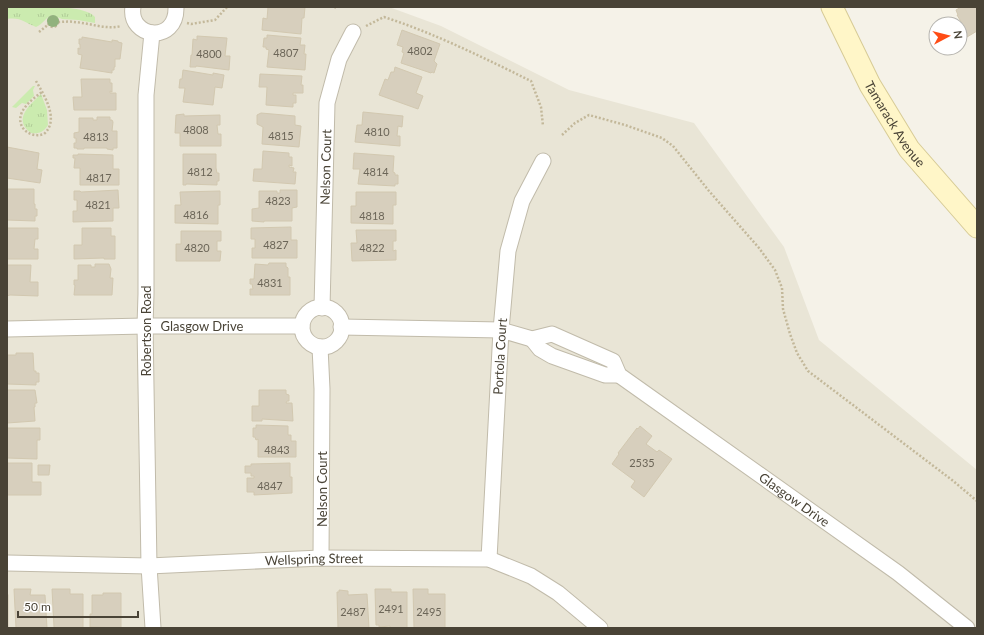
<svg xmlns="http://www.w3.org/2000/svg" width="984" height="635" viewBox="0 0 984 635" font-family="Lato,sans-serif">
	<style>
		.residential { fill: #e9e5d6 }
		.grass { fill: url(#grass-tufts) }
		.building { fill: #d7cfbd; stroke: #d2c8b0 }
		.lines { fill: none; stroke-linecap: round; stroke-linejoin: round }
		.minor-casing { stroke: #c1bbaa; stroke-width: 17 }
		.secondary-casing { stroke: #d7cb96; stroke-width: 23 }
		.path { stroke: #c3b89a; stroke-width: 2.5; stroke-dasharray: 2 2; stroke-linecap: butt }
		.minor { stroke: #fff; stroke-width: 15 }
		.secondary { stroke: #fff6c8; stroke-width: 21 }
		.tree { fill: #91b27d }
		.labels { text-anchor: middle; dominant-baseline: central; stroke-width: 3.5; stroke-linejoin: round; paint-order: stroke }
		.number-label { font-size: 11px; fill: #6c6658 }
		.street-label { font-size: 13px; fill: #494336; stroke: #fff }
	</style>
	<defs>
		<pattern id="grass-tufts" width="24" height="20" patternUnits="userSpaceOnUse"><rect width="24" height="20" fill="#cbebaf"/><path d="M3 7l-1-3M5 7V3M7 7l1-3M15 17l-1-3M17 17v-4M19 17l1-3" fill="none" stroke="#b0cb97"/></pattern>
	</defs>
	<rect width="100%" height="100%" fill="#f5f2e8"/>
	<polygon class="residential" points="7,7 389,7 441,26 569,90 694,123 784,247 819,340 977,470 977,628 7,628"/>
	<g class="grass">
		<path d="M 7,7 C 25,7 84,3 95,17 L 95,23 L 78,20 L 62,19 L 52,15 C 46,17 43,24 36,27 C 25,23 21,17 7,19 Z"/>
		<polygon points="33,86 35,86 33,90 34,96 26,104 22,103 16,108 12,107"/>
		<path d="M 41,94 L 47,110 L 48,125 C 44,132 39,134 31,133 C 12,119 30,105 41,94 Z"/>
	</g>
	<g class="building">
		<polygon points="268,7 305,7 304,18 302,18 301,34 262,30 263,18 267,19"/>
		<polygon points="961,7 977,7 977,31 967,37 960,27 963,25 957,15 958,15 956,10"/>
		<polygon points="402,30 440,44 434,61 437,64 434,73 432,72 431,73 401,63 404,53 402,52 403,47 397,45"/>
		<polygon points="267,35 301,38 300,45 305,45 304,54 306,54 305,70 267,67 269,50 266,49 266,47 263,47 264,38 267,38"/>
		<polygon points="197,36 227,38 225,56 230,56 229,70 196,66 196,67 190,67 191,55 192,55 193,39 197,40"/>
		<polygon points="82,37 112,42 112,40 118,41 118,42 122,43 120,59 115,59 115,67 114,67 114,70 112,70 112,73 80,68 82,55 78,54 78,48 80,49 80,44 79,44 79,39 82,39"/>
		<polygon points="395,67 422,77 416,93 423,96 418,109 379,95 385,79 388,80 391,72 394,72"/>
		<polygon points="183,70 213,75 213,73 224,75 222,88 215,87 213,105 183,102 185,88 179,88 180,79 182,79"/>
		<polygon points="260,74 302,76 301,85 303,85 303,93 293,93 293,95 296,95 296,103 293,103 293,107 266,105 267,87 259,87"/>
		<polygon points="81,79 110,79 110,83 112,83 112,92 110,91 110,93 116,93 116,110 74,110 73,97 82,97"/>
		<polygon points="363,112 403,116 402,127 398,126 397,136 400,136 400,146 355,142 357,125 362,125"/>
		<polygon points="261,113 295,116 295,125 301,126 299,147 262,144 263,127 257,124 257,115"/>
		<polygon points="184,114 184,116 220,115 220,125 217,125 218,134 221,134 221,146 180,146 180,133 175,133 176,115"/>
		<polygon points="97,117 110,117 110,120 112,120 113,122 112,131 117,131 117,148 113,148 113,150 107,149 107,148 84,148 84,149 77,149 77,148 74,148 74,143 76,143 76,138 74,138 74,133 79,132 79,118 93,118 93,120 97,120"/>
		<polygon points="7,147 39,153 37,169 42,170 40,183 7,178"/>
		<polygon points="263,151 289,153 289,157 292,157 292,166 289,165 289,167 294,168 293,172 296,172 295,184 253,181 254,169 262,169"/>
		<polygon points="354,153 394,156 393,172 395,173 395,175 398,175 398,184 395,184 395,186 358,184 360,169 353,169"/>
		<polygon points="78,154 113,155 113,169 119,169 119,185 80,185 80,168 74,168 75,158 73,158 73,155 78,155"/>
		<polygon points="183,154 216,154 216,168 217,173 219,173 219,181 217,181 217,185 186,184 186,185 183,185"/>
		<polygon points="7,189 34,189 34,204 35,204 35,209 37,209 37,216 35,216 35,221 7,220"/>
		<polygon points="118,190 119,208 113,208 113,221 73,222 73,211 77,211 77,200 74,200 74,191 80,191 81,192"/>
		<polygon points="280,190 297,190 297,207 292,208 292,221 264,221 264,222 252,221 252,209 259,208 259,191 277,191 277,193 280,193"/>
		<polygon points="220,191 220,205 218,205 218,224 175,223 175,205 181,205 180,192"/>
		<polygon points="356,192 396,192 396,205 393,205 393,224 351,223 351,206 356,206"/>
		<polygon points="291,227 291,240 297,240 297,258 252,258 252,248 255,248 255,239 251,239 251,228"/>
		<polygon points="7,228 38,228 38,239 35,239 34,249 38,249 38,259 7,259"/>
		<polygon points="82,228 111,228 111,236 115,236 115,259 104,259 104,258 74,259 74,245 82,245"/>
		<polygon points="356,230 396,230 396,241 393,241 393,251 396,250 396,260 352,261 351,243 357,243"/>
		<polygon points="181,231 221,231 221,241 217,241 217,251 221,251 220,261 176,261 176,244 181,244"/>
		<polygon points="269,263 286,263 286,267 287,267 288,268 288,277 290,277 290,295 250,295 250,289 253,289 252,284 250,284 250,279 254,279 255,264 268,265"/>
		<polygon points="95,264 109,264 111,269 110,278 113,278 112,295 74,295 75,285 74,285 74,280 78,280 78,265 91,265 91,267 95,267"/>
		<polygon points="7,265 31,265 30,282 38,282 38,296 10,295 7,296"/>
		<polygon points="16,353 33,353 34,371 36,371 36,373 39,373 39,382 36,382 36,385 7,384 7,355 16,355"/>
		<polygon points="7,390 35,390 37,403 35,403 35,407 34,407 35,421 7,423"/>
		<polygon points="259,390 286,390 286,394 289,395 289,401 287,401 286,403 292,403 293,421 262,419 262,421 252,421 252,406 259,406"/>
		<polygon points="256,425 288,426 288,435 291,435 291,441 296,441 296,457 258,457 258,439 256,440 255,437 253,437 253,428 256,428"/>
		<polygon points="640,426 652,436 646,444 657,452 659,450 672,459 644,497 631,487 635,481 612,464 619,454 618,453 637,428 638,429"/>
		<polygon points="7,428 40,428 40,440 37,440 37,459 7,458"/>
		<polygon points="7,463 32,463 32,482 41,482 41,495 7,495"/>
		<polygon points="290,463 290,477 292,477 292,493 254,495 254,492 247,492 247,478 254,478 254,476 251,476 251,473 245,473 245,466 251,466 251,464"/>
		<polygon points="38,465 50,465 49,475 38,475"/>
		<polygon points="14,589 31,589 30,595 45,595 47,628 16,628"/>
		<polygon points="52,589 70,589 70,594 83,594 83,628 53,628 54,627"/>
		<polygon points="375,589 391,589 391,592 407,592 407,628 390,628 390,626 379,627 379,625 376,625"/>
		<polygon points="413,589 428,589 428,594 445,594 445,628 414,628"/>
		<polygon points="339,590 348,591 348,595 367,594 369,628 338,628 337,592 339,592"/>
		<polygon points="103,593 121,593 121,628 90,627 90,614 92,614 92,595 103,595"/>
		<rect x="7" y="595" width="1" height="33"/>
	</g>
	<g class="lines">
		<g class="minor-casing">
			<g id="minor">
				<path d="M 133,7 C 128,38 177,45 176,7"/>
				<polyline points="152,33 146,95 146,294 145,326 149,566 153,628"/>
				<circle cx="322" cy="327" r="20"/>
				<path id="s1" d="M 322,308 L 327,103 L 339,59 L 353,32"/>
				<path id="s2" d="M 341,327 L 501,330 L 532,339 L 552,334 L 613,361 L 619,375 L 898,573 L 967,628"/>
				<path id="s3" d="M 7,329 L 145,326 L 302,326"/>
				<polyline points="532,339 540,349 552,356 605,375 619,375"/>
				<polyline points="320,347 322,389 321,558"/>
				<path id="s4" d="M 489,559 L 501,330 L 508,251 L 522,201 L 543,161"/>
				<path id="s5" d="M 7,563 L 149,566 L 321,558 L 489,559 L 531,576 L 558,593 L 600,628"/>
			</g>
		</g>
		<g class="secondary-casing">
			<g id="secondary">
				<path id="s6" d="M 832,7 L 870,85 L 909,149 L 977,227"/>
			</g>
		</g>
		<g class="path">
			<polyline points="335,7 336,8"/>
			<circle cx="53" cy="22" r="5"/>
			<path d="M 58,22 C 64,22 69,21 74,22 C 90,23 106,30 121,26"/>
			<polyline points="187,23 191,24 215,20 227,7"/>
			<path d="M 366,26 L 384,17 C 434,33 484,58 531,81 L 541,107 L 543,126"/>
			<polyline points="39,32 49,24"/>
			<path d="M 36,81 C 44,95 60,120 44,134 C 30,139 15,127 22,112 C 26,104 35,97 42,92"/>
			<polyline points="562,135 575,123 589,115 625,125 662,138 673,146 709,191 759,248 775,270 782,288 783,309 790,334 797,353 808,371 952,480 977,501"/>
		</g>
		<use href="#minor" class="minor"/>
		<use href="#secondary" class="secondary"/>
	</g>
	<circle class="tree" cx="53" cy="21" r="6"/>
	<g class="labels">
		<g class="number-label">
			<text x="420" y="50">4802</text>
			<text x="286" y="52">4807</text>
			<text x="209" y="53">4800</text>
			<text x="196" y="129">4808</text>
			<text x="377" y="131">4810</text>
			<text x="281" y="135">4815</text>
			<text x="96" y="136">4813</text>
			<text x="200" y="171">4812</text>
			<text x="376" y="171">4814</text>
			<text x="99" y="177">4817</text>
			<text x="278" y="200">4823</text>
			<text x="98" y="204">4821</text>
			<text x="196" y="214">4816</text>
			<text x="372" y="215">4818</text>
			<text x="276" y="244">4827</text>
			<text x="197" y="247">4820</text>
			<text x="372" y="247">4822</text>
			<text x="270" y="282">4831</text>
			<text x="277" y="449">4843</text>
			<text x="642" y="462">2535</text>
			<text x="270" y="485">4847</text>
			<text x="391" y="608">2491</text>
			<text x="353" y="611">2487</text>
			<text x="429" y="611">2495</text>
		</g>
		<g class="street-label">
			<text stroke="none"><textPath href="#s6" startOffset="133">Tamarack Avenue</textPath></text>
			<text stroke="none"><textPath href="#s1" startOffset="141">Nelson Court</textPath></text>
			<text stroke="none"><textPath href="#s3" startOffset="195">Glasgow Drive</textPath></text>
			<text transform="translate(146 331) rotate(-90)">Robertson Road</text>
			<text stroke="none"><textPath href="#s4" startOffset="203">Portola Court</textPath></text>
			<text transform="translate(322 489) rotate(-90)">Nelson Court</text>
			<text stroke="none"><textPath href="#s2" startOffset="510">Glasgow Drive</textPath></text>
			<text stroke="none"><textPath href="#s5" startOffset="307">Wellspring Street</textPath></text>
		</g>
	</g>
	<rect width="984" height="635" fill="none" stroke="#494336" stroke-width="16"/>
	<g transform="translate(948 36) rotate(83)"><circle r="19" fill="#ffffff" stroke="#b6b4af"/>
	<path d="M0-3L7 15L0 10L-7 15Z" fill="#ff4c15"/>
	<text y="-6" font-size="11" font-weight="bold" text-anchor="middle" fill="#494336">N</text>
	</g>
	<path d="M18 611v6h120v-6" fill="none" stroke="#494336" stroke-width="2"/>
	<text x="24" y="611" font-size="12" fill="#494336" stroke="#ffffff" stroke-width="3" paint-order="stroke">50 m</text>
</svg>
